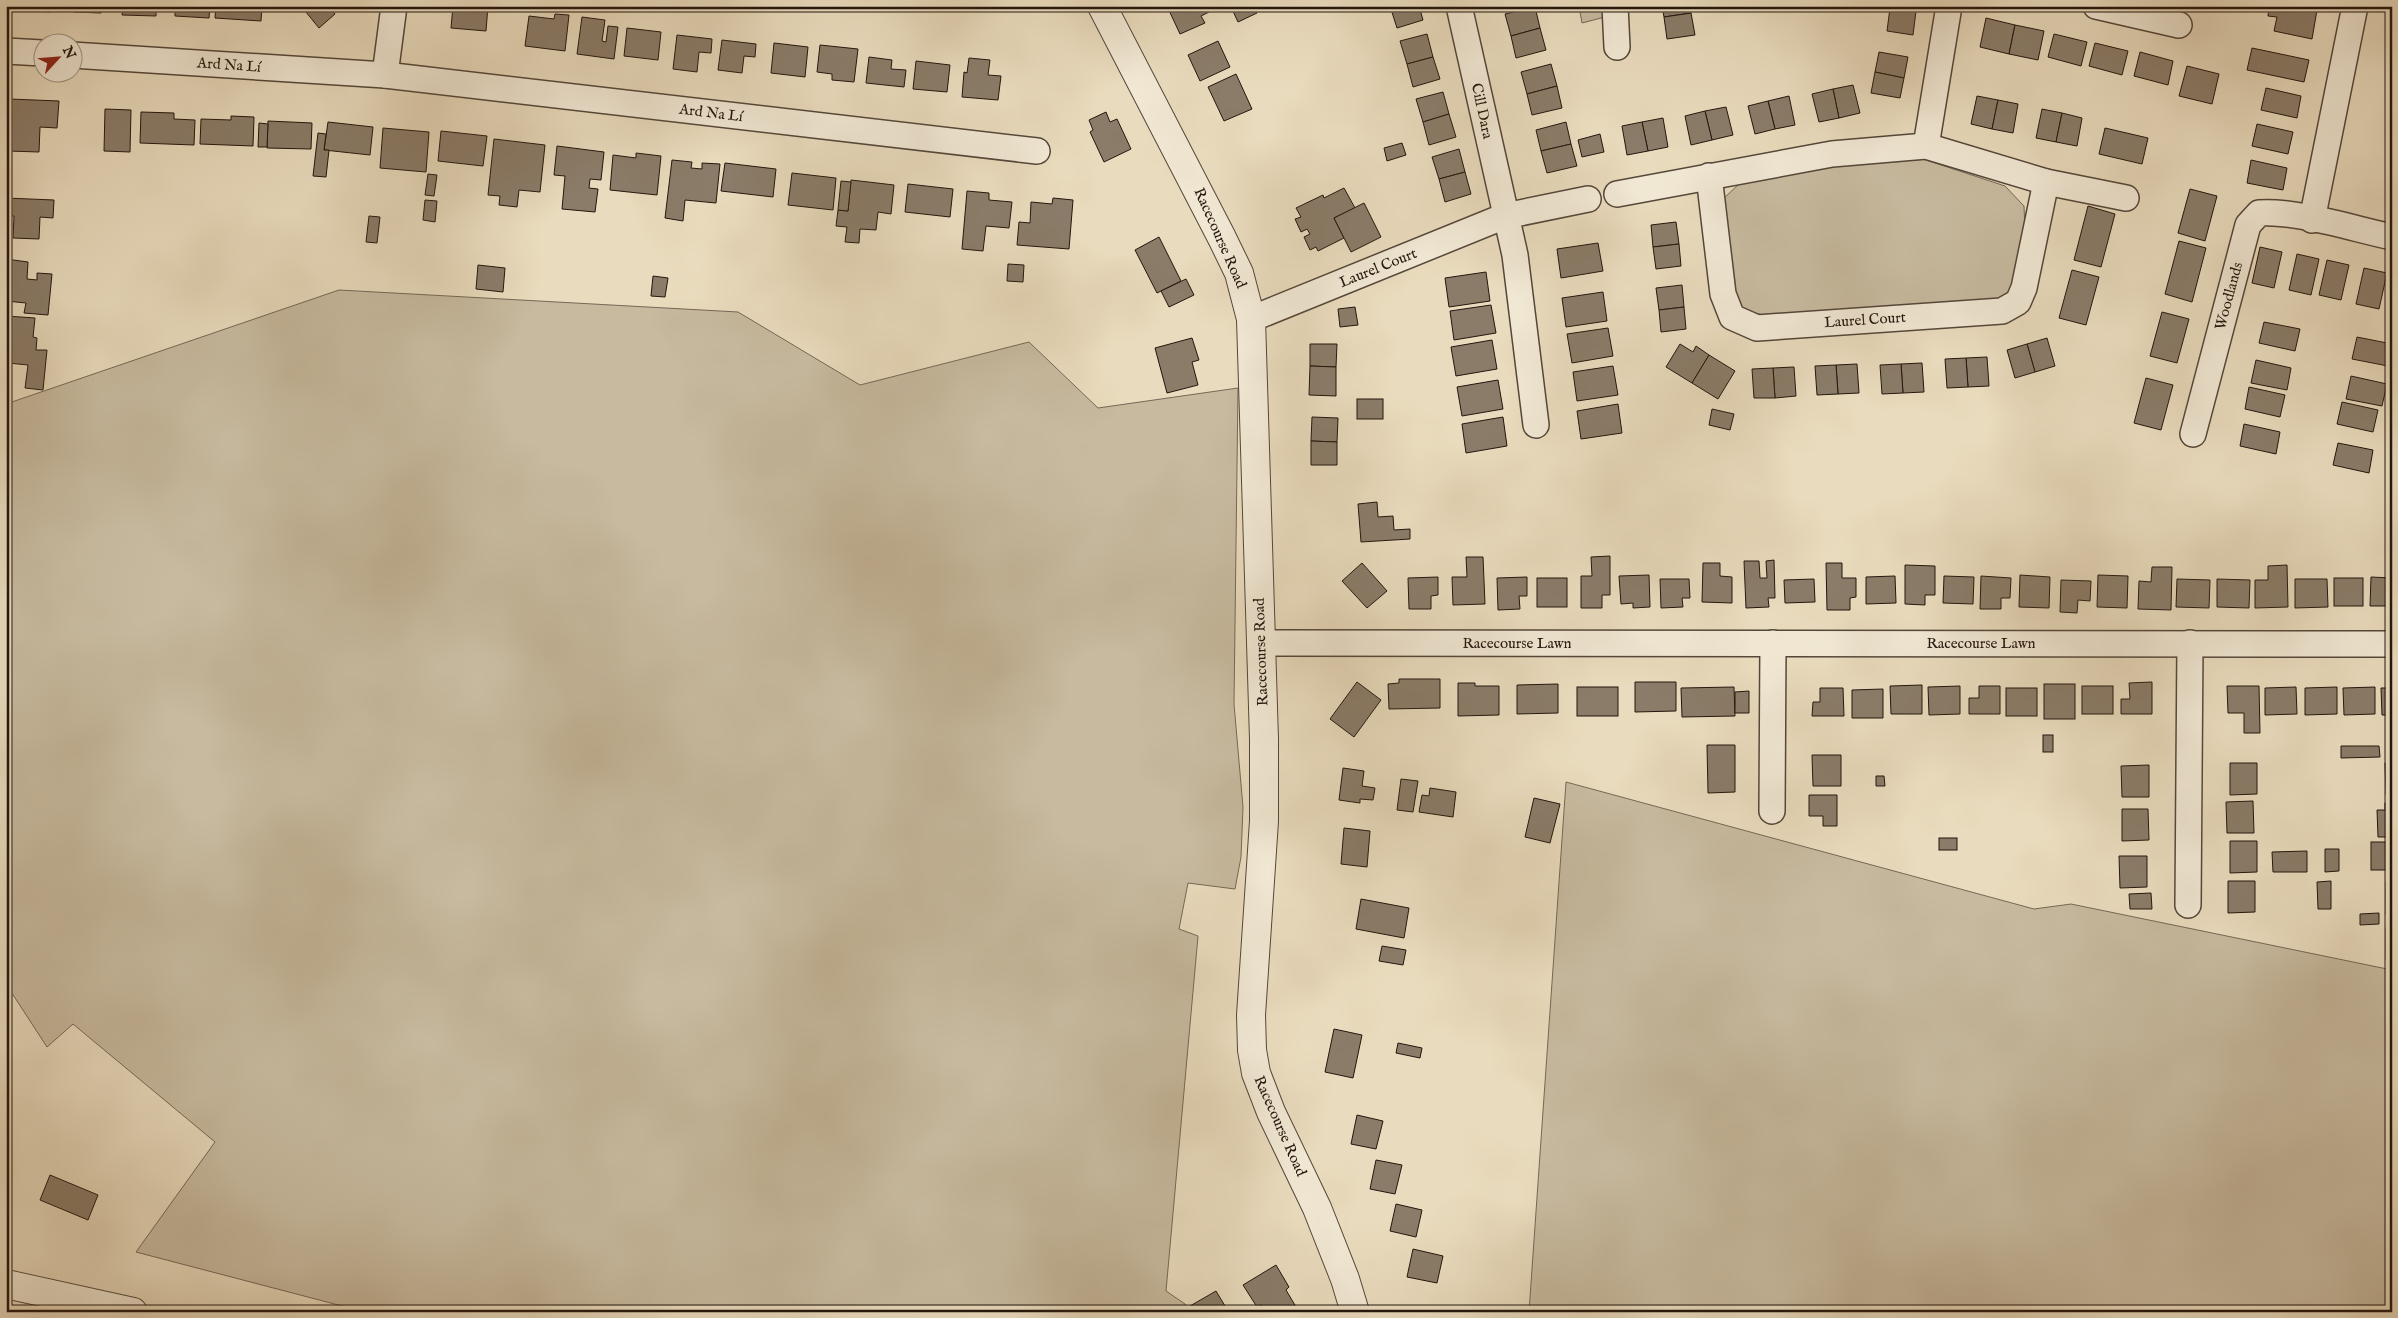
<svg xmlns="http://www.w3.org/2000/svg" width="2398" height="1318" viewBox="0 0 2398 1318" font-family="'IM FELL English',serif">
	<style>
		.green { fill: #c7ba9f; stroke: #756856 }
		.building { fill: #8a7c69; stroke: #23160e }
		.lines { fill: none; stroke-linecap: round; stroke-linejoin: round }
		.minor-casing { stroke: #54473a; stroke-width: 28 }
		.tertiary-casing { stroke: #54473a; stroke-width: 30 }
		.minor { stroke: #f1e8d4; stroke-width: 25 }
		.tertiary { stroke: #f1e8d4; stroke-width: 28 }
		.labels { text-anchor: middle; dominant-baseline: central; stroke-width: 4; stroke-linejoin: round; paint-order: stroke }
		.street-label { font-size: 15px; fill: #23160e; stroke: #f1e8d4 }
	</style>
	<rect width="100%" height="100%" fill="#e9dbbd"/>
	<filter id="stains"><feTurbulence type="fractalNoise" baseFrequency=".004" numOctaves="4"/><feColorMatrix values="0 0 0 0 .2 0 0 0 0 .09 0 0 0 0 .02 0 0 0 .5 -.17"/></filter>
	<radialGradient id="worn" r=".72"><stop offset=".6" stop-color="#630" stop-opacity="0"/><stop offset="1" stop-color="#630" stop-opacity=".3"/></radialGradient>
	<g class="green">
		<polygon points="1579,6 1605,6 1605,17 1582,23"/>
		<polygon points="1911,155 2005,186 2024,206 2025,230 2009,297 1982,303 1786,318 1758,314 1738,307 1723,199 1739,184 1844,161"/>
		<polygon points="339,290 738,312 860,385 1029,342 1098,408 1238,388 1234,704 1243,807 1241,857 1235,889 1188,883 1179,929 1198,936 1166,1291 1185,1304 1187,1312 365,1312 136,1252 215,1142 73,1024 47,1047 6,984 6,404"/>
		<polygon points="1566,782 2034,909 2071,904 2392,970 2392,1312 1529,1312"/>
	</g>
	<g class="building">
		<polygon points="27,6 51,6 50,12 26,10"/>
		<polygon points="75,6 101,6 101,13 74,12"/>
		<polygon points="123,6 156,6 156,16 122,15"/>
		<polygon points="175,6 210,6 209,18 175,16"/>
		<polygon points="216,6 262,6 261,21 215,18"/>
		<polygon points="301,6 329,6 335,14 319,28"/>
		<polygon points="453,6 488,6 486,31 451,28"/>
		<polygon points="1167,6 1221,6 1201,16 1205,23 1180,34"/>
		<polygon points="1237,6 1254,6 1257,13 1238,22 1232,9"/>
		<polygon points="1390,6 1419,6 1423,20 1397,28"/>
		<polygon points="1662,6 1690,6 1691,13 1664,17"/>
		<polygon points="1880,6 1917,6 1916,11"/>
		<polygon points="2269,6 2298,6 2317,10 2312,39 2274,31 2277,17 2268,16"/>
		<polygon points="1535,7 1540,28 1511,36 1505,14"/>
		<polygon points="1890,8 1916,11 1913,35 1887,31"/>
		<polygon points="1691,13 1695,35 1667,39 1664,17"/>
		<polygon points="555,14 569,15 565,51 525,46 529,16 554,19"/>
		<polygon points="582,17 605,20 602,41 606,42 608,26 618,27 614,59 577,54"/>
		<polygon points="1986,18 2015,25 2009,54 1980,47"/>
		<polygon points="2015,25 2044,31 2038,60 2009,54"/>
		<polygon points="627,28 661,32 658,60 624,56"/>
		<polygon points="1540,28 1546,50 1516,58 1511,36"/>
		<polygon points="1427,34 1433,57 1407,64 1400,41"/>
		<polygon points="2054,34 2087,42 2081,66 2048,57"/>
		<polygon points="677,35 712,39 711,53 699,52 697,72 673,69"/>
		<polygon points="722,40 756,44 755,57 744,56 742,73 718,70"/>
		<polygon points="1218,41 1230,67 1200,81 1188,55"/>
		<polygon points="774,43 808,47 805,77 771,73"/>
		<polygon points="2095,43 2128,51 2122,75 2089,66"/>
		<polygon points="820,45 858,49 854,82 832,80 832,74 817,72"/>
		<polygon points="2252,48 2309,60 2304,82 2247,70"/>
		<polygon points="1879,52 1908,57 1904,78 1875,72"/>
		<polygon points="2140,52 2173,61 2168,85 2134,76"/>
		<polygon points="869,57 892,60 891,69 906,70 904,87 866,83"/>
		<polygon points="1433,57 1440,79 1413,87 1407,64"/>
		<polygon points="969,58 990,60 988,75 1001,76 998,100 962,97 964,72 967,73"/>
		<polygon points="916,61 950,65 947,92 913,89"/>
		<polygon points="1551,64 1557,86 1527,94 1521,72"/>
		<polygon points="2187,66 2219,74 2212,104 2179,96"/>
		<polygon points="1875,72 1904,78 1900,98 1871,93"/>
		<polygon points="1236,74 1252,109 1224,121 1208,87"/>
		<polygon points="1853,85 1860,113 1839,118 1833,89"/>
		<polygon points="1557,86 1562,108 1532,115 1527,94"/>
		<polygon points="2266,88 2301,96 2297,118 2261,110"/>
		<polygon points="1833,89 1839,118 1819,122 1812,94"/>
		<polygon points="1443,92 1449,114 1423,122 1416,99"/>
		<polygon points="1789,96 1795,125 1775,129 1768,101"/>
		<polygon points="1977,96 1998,100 1992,129 1971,124"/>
		<polygon points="10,99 59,101 57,128 40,127 39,152 8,151"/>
		<polygon points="1998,100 2018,104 2013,133 1992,129"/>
		<polygon points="1768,101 1775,129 1755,134 1748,106"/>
		<polygon points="1726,107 1733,135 1712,140 1705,111"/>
		<polygon points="105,109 131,110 130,152 104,151"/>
		<polygon points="2042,109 2062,113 2056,142 2036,138"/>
		<polygon points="1705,111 1712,140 1691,145 1685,116"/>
		<polygon points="141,112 174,113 174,119 195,120 194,145 140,143"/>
		<polygon points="1106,112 1110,122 1117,119 1131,149 1104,162 1090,132 1093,130 1089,120"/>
		<polygon points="2062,113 2082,118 2077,146 2056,142"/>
		<polygon points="1449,114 1456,137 1429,145 1423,122"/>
		<polygon points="231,116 254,117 253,146 200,144 201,119 231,120"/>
		<polygon points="1663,118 1668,147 1648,151 1642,122"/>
		<polygon points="268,121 312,123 311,149 267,148"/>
		<polygon points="328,122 373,127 370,155 324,150"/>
		<polygon points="1566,122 1571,144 1541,151 1536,130"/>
		<polygon points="1642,122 1648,151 1627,155 1622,126"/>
		<polygon points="259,123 268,124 267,147 258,147"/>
		<polygon points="2257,124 2293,132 2288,154 2252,146"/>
		<polygon points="383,128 429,132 426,172 380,168"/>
		<polygon points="2105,128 2148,138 2142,164 2099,154"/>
		<polygon points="441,131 487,136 483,166 438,161"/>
		<polygon points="318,133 326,134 324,150 329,150 326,177 313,176"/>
		<polygon points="1600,134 1604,152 1582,157 1578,140"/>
		<polygon points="494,139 545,145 540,192 519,190 517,207 499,205 500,196 488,195"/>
		<polygon points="1402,143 1406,155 1387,161 1384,148"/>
		<polygon points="1571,144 1577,166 1547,173 1541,151"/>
		<polygon points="557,146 604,152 601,180 590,179 589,188 598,189 595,212 562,209 565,176 554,175"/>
		<polygon points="1459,149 1465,172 1439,179 1432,157"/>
		<polygon points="636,153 661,156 657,195 610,190 613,155 636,158"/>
		<polygon points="672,160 692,162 691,168 702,169 702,163 720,164 716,203 685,200 683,221 665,218"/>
		<polygon points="2251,160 2287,168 2283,190 2247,183"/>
		<polygon points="725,163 776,169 773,197 721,191"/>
		<polygon points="1465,172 1471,194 1445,202 1439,179"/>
		<polygon points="792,173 836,178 833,210 788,205"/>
		<polygon points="428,174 437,175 434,196 425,195"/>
		<polygon points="851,180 894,185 891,214 878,212 876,230 860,229 859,243 845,242 847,227 836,226 838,210 848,211"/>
		<polygon points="841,181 851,182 848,211 838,210"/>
		<polygon points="908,184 953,189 950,217 905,212"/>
		<polygon points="1344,188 1355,208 1334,218 1344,238 1318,251 1316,247 1310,250 1304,237 1310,234 1307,229 1301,232 1295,219 1301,217 1296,208 1323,195 1324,198"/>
		<polygon points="2190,189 2217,196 2205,241 2178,233"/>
		<polygon points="967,191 989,193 989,200 1012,202 1009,228 986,226 983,251 962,249"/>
		<polygon points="6,198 54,200 53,218 40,217 39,239 13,238 14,216 6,216"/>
		<polygon points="1053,198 1073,200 1069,249 1017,245 1019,222 1030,223 1031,202 1052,204"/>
		<polygon points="425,200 437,201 435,222 423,220"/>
		<polygon points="1364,203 1381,237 1351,252 1334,218"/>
		<polygon points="2088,206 2115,214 2101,267 2074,260"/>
		<polygon points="369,216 380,217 377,243 366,242"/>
		<polygon points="1676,222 1679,244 1653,247 1651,225"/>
		<polygon points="1159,237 1181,281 1157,293 1135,250"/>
		<polygon points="2179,241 2206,248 2192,302 2165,294"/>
		<polygon points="1598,243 1603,271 1561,278 1557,249"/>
		<polygon points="1679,244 1681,266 1656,269 1653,247"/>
		<polygon points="2260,247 2282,252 2274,288 2252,283"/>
		<polygon points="2297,254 2319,259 2311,295 2289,290"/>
		<polygon points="6,259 28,262 27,279 37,280 37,273 52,274 48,315 24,313 26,303 6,301"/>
		<polygon points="2327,260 2349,265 2341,300 2319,295"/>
		<polygon points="1008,264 1024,265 1023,282 1007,281"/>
		<polygon points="478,265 505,268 503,292 476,289"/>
		<polygon points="2364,268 2387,273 2379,309 2356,304"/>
		<polygon points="2072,270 2099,277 2086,325 2059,318"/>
		<polygon points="1486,272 1490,301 1449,307 1445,278"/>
		<polygon points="653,276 668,278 665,297 651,296"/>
		<polygon points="1186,279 1194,295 1169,307 1161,291"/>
		<polygon points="1682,285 1684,307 1659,310 1656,288"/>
		<polygon points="1603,292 1607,321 1566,327 1562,298"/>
		<polygon points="1491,305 1496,333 1454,340 1450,311"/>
		<polygon points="1355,307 1358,325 1340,327 1338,309"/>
		<polygon points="1684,307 1686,329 1661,332 1659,310"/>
		<polygon points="2162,312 2189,319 2177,363 2150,356"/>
		<polygon points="6,316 35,318 33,337 37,338 36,350 47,350 43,390 25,388 28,365 8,363 11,336 6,336"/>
		<polygon points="2264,322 2300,329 2295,351 2259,343"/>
		<polygon points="1608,328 1613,356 1572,363 1567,334"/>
		<polygon points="2357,337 2392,344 2388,366 2352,359"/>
		<polygon points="1192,338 1199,360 1192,362 1198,385 1167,393 1155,348"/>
		<polygon points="2047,338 2055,366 2035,372 2027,344"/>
		<polygon points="1492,340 1497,369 1456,376 1451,347"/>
		<polygon points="1310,344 1337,344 1336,367 1310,366"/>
		<polygon points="1680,344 1693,352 1696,346 1709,355 1692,383 1666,367"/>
		<polygon points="2027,344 2035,372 2015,378 2007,350"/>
		<polygon points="1709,355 1735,371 1718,399 1692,383"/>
		<polygon points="1987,357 1989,386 1968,387 1966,358"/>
		<polygon points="1966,358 1968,387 1947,388 1945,359"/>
		<polygon points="2256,360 2291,368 2287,390 2251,383"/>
		<polygon points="1922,363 1924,392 1903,393 1901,364"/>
		<polygon points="1857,364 1859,393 1838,394 1836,365"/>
		<polygon points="1901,364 1903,393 1882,394 1880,365"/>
		<polygon points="1836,365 1838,394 1817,395 1815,366"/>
		<polygon points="1310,366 1336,367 1336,396 1309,395"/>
		<polygon points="1613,366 1618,395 1577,401 1573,372"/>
		<polygon points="1794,367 1796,396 1775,398 1773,368"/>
		<polygon points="1773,368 1775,398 1754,398 1752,369"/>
		<polygon points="2351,376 2387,384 2382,406 2346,399"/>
		<polygon points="2146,378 2173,385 2161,430 2134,423"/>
		<polygon points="1498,380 1503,409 1462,416 1457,387"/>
		<polygon points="2249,387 2285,395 2280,417 2245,409"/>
		<rect x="1357" y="399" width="26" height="20"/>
		<polygon points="2342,402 2378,410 2373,432 2337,424"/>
		<polygon points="1618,404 1622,433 1581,439 1577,411"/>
		<polygon points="1712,409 1734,414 1730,430 1709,425"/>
		<polygon points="1312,417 1338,418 1337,442 1311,441"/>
		<polygon points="1503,417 1507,446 1466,453 1462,424"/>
		<polygon points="2244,424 2280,432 2276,454 2240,446"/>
		<polygon points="1311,441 1337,442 1337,465 1311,465"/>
		<polygon points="2338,443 2373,450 2369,473 2333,465"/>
		<polygon points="1377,502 1378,517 1393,516 1394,530 1410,529 1410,539 1361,542 1358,504"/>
		<polygon points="1610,556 1610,595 1602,595 1602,608 1581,608 1581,576 1592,576 1591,557"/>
		<polygon points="1466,557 1483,557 1485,604 1453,605 1452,577 1467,577"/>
		<polygon points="1774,560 1775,598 1768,598 1769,607 1746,608 1744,561 1759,561 1760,578 1767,578 1766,561"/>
		<polygon points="1362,563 1387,591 1367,608 1342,581"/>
		<polygon points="1703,563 1720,563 1720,576 1732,577 1732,603 1702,602"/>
		<polygon points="1826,563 1842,563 1842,578 1856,578 1856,597 1850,598 1850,610 1827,610"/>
		<polygon points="1905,565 1935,566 1935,595 1925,595 1925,605 1905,604"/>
		<polygon points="2287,565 2288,607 2255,608 2255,580 2268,580 2268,566"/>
		<polygon points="2152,567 2172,567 2171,610 2138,609 2139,581 2151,582"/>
		<polygon points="1649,575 1650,607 1633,608 1633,603 1621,604 1619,576"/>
		<polygon points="2020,575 2050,577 2049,608 2019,607"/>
		<polygon points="2098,575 2128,576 2127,608 2097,607"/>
		<polygon points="1895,576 1896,603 1866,604 1866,577"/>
		<polygon points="1944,576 1974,577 1973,604 1943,603"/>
		<polygon points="1981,576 2011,578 2010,598 2001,598 2001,609 1980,609"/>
		<polygon points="1438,577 1438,595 1431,596 1431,609 1409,609 1408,578"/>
		<polygon points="1527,577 1527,596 1519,596 1520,609 1498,610 1497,578"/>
		<polygon points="2371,577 2392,578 2392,606 2370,606"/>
		<rect x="1537" y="578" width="30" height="29"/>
		<rect x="2334" y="578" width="29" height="28"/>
		<polygon points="1660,579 1689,579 1690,598 1682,598 1683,607 1661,608"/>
		<polygon points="1814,579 1815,602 1785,603 1784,580"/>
		<polygon points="2177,579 2210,580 2209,608 2176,607"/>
		<polygon points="2217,579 2250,580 2249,608 2217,607"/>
		<polygon points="2295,579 2327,579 2328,607 2295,608"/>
		<polygon points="2061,580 2091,581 2090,601 2078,600 2077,613 2060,612"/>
		<polygon points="1399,679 1440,679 1440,708 1389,709 1388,684 1399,683"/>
		<polygon points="1357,682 1381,700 1354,737 1330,719"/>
		<polygon points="1635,682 1676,682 1676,711 1635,712"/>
		<polygon points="2152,682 2152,714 2121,714 2121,699 2130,699 2129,683"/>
		<polygon points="1458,683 1475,683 1475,686 1499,686 1499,715 1458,716"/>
		<polygon points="1558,684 1558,713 1517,714 1517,685"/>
		<rect x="2044" y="684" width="31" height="35"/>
		<polygon points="1922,685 1922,714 1891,714 1890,686"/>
		<polygon points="1960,686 1960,714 1929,715 1928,687"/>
		<polygon points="1979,686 2000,686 2000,714 1969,714 1969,698 1979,698"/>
		<rect x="2082" y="686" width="31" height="28"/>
		<polygon points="2227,686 2259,686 2260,733 2244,733 2244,713 2228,713"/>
		<rect x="1577" y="687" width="41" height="29"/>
		<polygon points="1734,687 1735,716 1682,717 1681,688"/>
		<polygon points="2296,687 2297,714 2265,715 2265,688"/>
		<polygon points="2337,687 2337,714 2305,715 2305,688"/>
		<polygon points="2375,687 2375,714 2344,715 2343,688"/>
		<polygon points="1820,688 1843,688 1844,716 1812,716 1813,702 1820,702"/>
		<rect x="2006" y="688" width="31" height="28"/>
		<polygon points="2381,688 2392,688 2392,715 2382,715"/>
		<polygon points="1883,689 1883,718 1852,718 1852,690"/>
		<polygon points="1749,691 1749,713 1735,713 1735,692"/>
		<rect x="2043" y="735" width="10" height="17"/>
		<polygon points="1707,745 1735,745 1735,792 1708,793"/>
		<polygon points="2341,746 2379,746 2380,757 2341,758"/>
		<polygon points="1812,755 1841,755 1841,786 1813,786"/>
		<polygon points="2230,763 2257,763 2257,794 2230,795"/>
		<polygon points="2385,763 2392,763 2392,794 2386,795"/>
		<polygon points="2149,765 2149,797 2122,797 2121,766"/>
		<polygon points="1343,768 1364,771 1362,786 1375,788 1373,800 1360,799 1360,803 1339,800"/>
		<polygon points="1876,776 1884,776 1885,786 1876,786"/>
		<polygon points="1401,779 1418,781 1413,812 1397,810"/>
		<polygon points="1430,788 1456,792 1453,817 1419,812 1422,795 1429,796"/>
		<polygon points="1809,795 1837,795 1837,826 1823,826 1823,816 1809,816"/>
		<polygon points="1534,798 1560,804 1550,843 1525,837"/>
		<polygon points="2253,801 2254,833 2227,833 2226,802"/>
		<polygon points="2385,803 2392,803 2392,837 2378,837 2377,810 2385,810"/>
		<polygon points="2122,809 2148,809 2149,840 2122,841"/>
		<polygon points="1344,828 1370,831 1367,867 1341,864"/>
		<rect x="1939" y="838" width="18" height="12"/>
		<polygon points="2230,841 2257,841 2257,872 2230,873"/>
		<rect x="2371" y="842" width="21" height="28"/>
		<polygon points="2325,849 2339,849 2339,871 2325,872"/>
		<polygon points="2307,851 2307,872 2273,872 2272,852"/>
		<polygon points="2119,856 2147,856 2147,887 2120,888"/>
		<polygon points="2228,881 2255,881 2255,912 2228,913"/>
		<polygon points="2331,881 2331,909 2318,909 2317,882"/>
		<rect x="2386" y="882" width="6" height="32"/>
		<polygon points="2151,893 2152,909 2130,909 2129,894"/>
		<polygon points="1361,899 1409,908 1404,938 1356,929"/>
		<polygon points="2379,913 2379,924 2360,925 2360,914"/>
		<rect x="2386" y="928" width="6" height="31"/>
		<polygon points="1382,946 1406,950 1403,965 1379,961"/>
		<polygon points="1334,1029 1362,1035 1353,1078 1325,1072"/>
		<polygon points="1398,1043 1422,1048 1420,1058 1396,1053"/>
		<polygon points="1357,1115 1383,1121 1376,1149 1351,1144"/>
		<polygon points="1376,1160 1402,1165 1395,1194 1370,1189"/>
		<polygon points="50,1175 98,1195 88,1220 40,1200"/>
		<polygon points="1396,1204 1422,1210 1416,1237 1390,1231"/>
		<polygon points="1413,1249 1443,1256 1437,1283 1407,1277"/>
		<polygon points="1276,1265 1289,1287 1286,1290 1299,1312 1266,1312 1261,1305 1257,1307 1243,1285"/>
		<polygon points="1216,1291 1228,1311 1194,1312 1190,1306"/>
	</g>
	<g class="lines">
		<g class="minor-casing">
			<g id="minor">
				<polyline points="1459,6 1515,255 1536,425"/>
				<polyline points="1615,6 1617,47"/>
				<polyline points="2096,6 2179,25"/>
				<polyline points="6,51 42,53"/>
				<polyline points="72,55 385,75 1037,151"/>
				<polyline points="385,75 394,6"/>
				<polyline points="1926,146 1949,6"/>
				<polyline points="1709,176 1723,294 1732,317 1757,328 2002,311 2018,302 2024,288 2046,182"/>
				<polyline points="1617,194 1832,154 1926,146 2046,182 2126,198"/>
				<polyline points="2312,220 2355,6"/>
				<polyline points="1251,319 1505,216 1588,199"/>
				<path d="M 2193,434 L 2248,225 L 2259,213 C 2296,210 2354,229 2392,237"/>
				<polyline points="1261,643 2392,644"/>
				<polyline points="1772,811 1773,643"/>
				<polyline points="2188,905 2190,643"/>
			</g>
		</g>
		<g class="tertiary-casing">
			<g id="tertiary">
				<polyline points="1102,6 1222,238 1239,273 1251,319 1264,739 1264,821 1251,1015 1252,1050 1256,1073 1271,1112 1317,1208 1345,1279 1355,1312"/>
				<polyline points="6,1284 133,1312"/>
			</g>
		</g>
		<use href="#minor" class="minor"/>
		<use href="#tertiary" class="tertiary"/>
	</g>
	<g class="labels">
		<g class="street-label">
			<text transform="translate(229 65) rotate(4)">Ard Na Lí</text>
			<text transform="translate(1482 111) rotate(78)">Cill Dara</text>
			<text transform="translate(711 113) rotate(7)">Ard Na Lí</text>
			<text transform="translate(1220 238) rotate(66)">Racecourse Road</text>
			<text transform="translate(1378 268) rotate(-22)">Laurel Court</text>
			<text transform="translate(2229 296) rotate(-75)">Woodlands</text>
			<text transform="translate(1865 320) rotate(-4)">Laurel Court</text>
			<text x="1517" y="643">Racecourse Lawn</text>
			<text x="1981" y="643">Racecourse Lawn</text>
			<text transform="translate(1261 652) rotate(-92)">Racecourse Road</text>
			<text transform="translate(1280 1126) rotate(66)">Racecourse Road</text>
		</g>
	</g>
	<rect width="2398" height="1318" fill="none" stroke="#e9dbbd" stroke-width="25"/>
	<rect x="8" y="8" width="2383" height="1303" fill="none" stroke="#23160e" stroke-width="2.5"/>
	<rect x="12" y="12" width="2373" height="1293" fill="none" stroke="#23160e"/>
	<g transform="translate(58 58) rotate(64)"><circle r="24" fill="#f1e8d4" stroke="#9f9485"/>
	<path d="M0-4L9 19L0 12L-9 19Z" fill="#8f2418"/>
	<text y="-8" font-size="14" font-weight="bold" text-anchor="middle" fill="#23160e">N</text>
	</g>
	<rect width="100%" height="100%" filter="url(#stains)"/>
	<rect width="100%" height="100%" fill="url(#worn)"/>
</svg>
